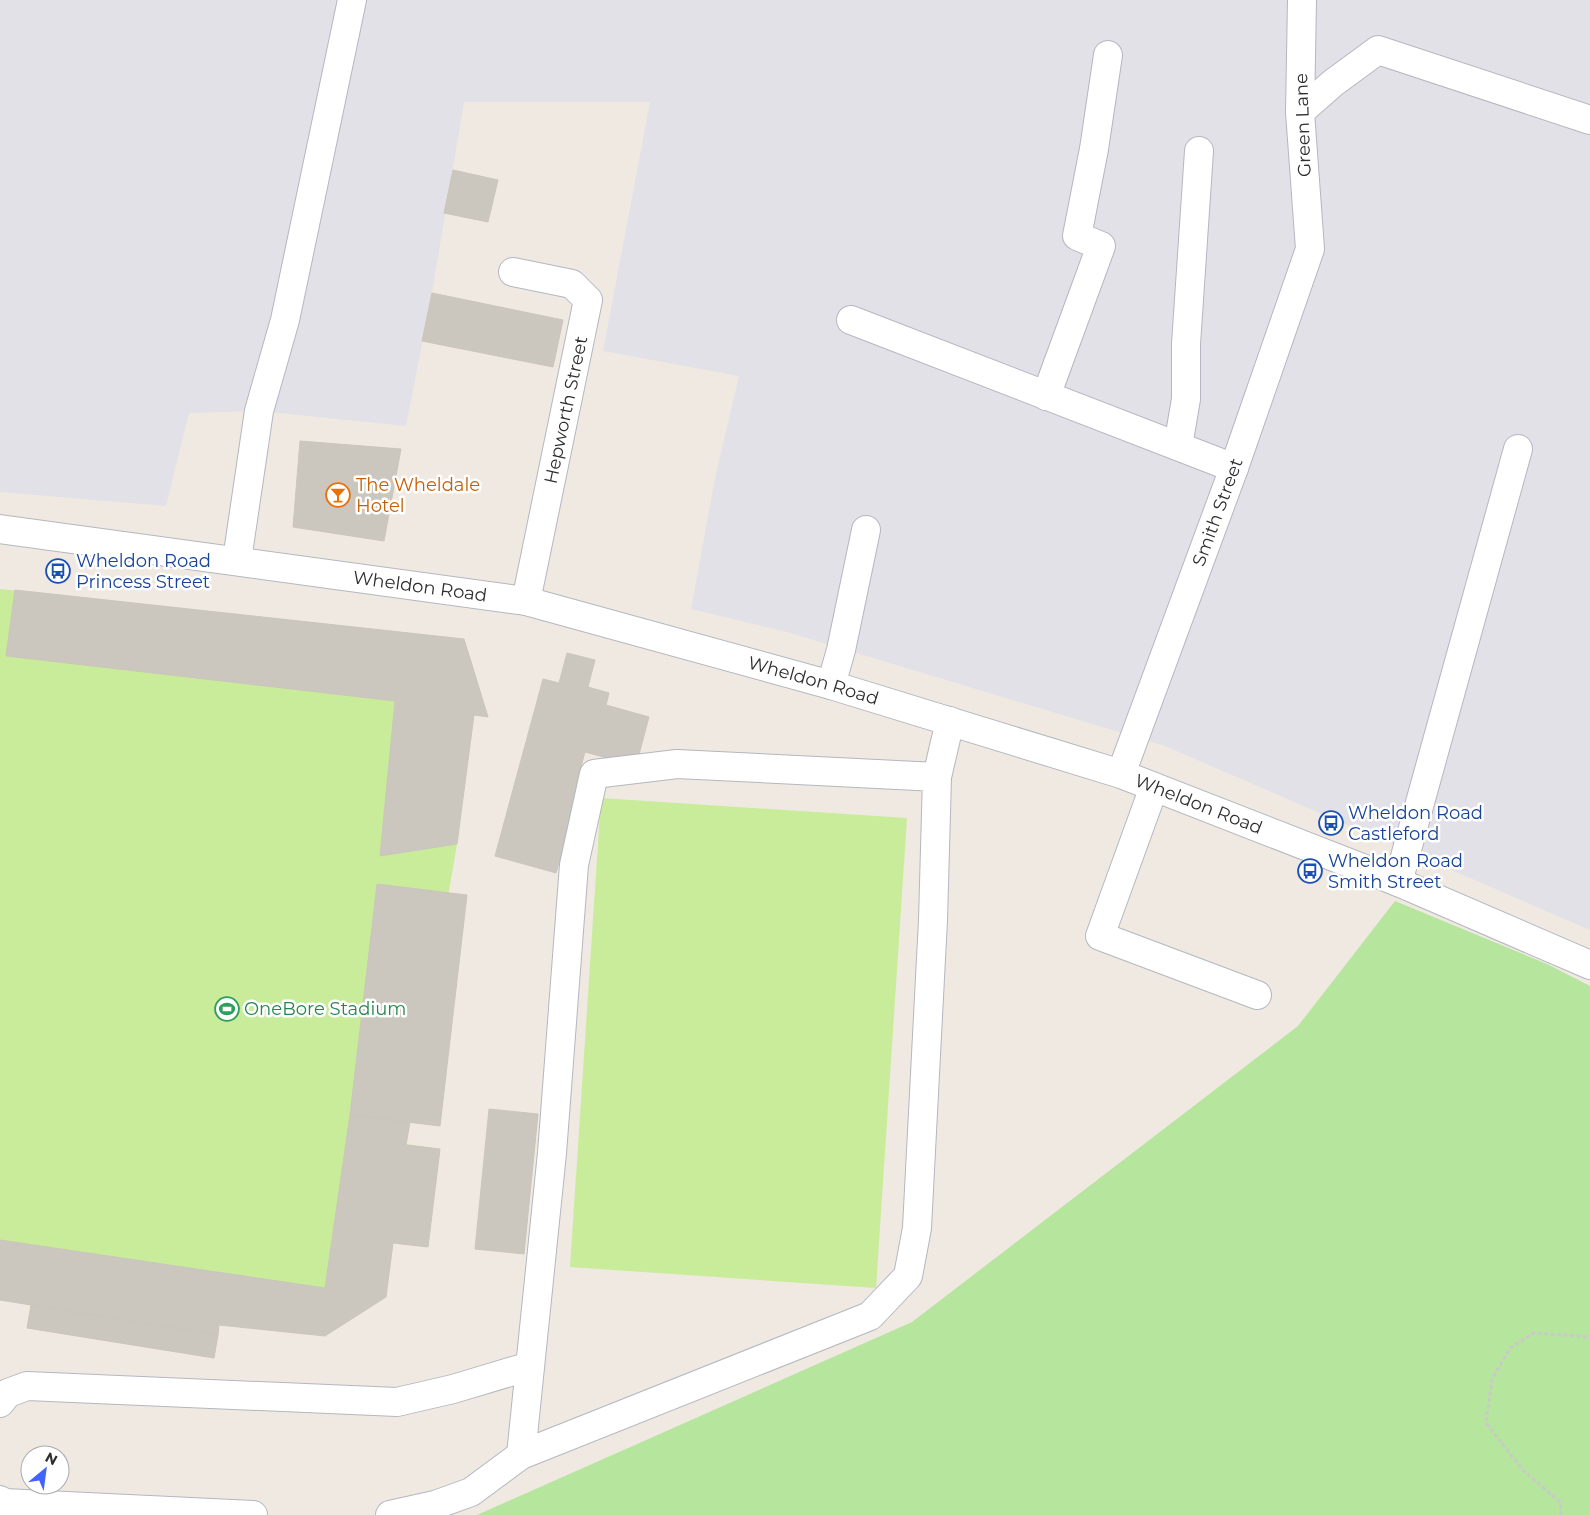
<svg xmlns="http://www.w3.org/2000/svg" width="1590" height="1515" viewBox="0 0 1590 1515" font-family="Montserrat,sans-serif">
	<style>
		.industrial { fill: #e3e1e8 }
		.green { fill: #b6e59e }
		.pitch { fill: #c9ec9a }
		.building { fill: #cbc7bf; stroke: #cbc5ba }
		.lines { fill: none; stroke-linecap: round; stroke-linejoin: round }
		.minor-casing { stroke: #b4b7c1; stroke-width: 30 }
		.path { stroke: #c9c9c9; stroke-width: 3; stroke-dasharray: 4 2.5; stroke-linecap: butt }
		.minor { stroke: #fff; stroke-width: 28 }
		.labels { text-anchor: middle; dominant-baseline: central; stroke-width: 5; stroke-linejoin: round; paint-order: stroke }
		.street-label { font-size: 18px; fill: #2e2e2e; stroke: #fff }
		.food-label { font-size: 18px; fill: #c56008; stroke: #fff; text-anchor: start }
		.transit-label { font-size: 18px; fill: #164399; stroke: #fff; text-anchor: start }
		.leisure-label { font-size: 18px; fill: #27864d; stroke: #fff; text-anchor: start }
	</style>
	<rect width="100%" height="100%" fill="#efe9e1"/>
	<polygon class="industrial" points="0,0 1590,0 1590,930 1165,746 787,632 691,609 715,478 739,376 603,351 650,102 464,102 432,293 406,426 259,411 189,413 166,506 0,492"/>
	<polygon class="green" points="1395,901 1547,964 1590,986 1590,1515 477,1515 912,1322 1298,1026"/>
	<g class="pitch">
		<polygon points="0,589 464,639 488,717 473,715 457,844 406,1144 440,1149 428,1247 393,1243 386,1297 219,1325 214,1358 27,1328 31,1305 0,1300"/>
		<polygon points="601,798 907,818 876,1288 570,1267"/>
	</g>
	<g class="building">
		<polygon points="453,170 498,180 488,222 444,213"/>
		<polygon points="432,293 563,320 553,367 422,341"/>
		<polygon points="300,441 401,449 384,541 293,527"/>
		<polygon points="15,590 464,639 488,717 474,715 457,844 380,856 395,701 6,656"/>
		<polygon points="567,653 595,660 588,687 609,693 606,705 649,717 636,766 585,752 575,789 579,791 556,873 495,856 543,679 559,683"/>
		<polygon points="377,884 467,895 440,1126 350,1115"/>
		<polygon points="489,1109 538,1114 524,1254 475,1249"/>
		<polygon points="350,1115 410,1122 406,1145 440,1149 428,1247 393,1243 386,1297 325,1336 219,1325 218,1335 0,1300 0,1240 325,1288"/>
		<polygon points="31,1305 218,1335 214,1358 27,1328"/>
	</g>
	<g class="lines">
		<g class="minor-casing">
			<g id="minor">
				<polyline points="1300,112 1333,83 1378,50 1590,120"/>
				<polyline points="513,272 572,284 588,300 526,601"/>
				<polyline points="851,320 1234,468"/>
				<polyline points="1046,396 1101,246 1077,236 1094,149 1108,55"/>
				<polyline points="1178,446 1186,399 1186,344 1199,151"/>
				<path id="s1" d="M 0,529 L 526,601 L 831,685 L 1121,774 L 1398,882 L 1590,965"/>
				<polyline points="237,560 259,411 285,320 352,0"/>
				<polyline points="831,685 841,650 866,530"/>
				<path id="s2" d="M 1121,774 L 1234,468 L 1310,249 L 1300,112 L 1302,0"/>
				<polyline points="937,777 677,764 594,774 574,865 552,1153 521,1455 870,1316 908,1276 917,1228 933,920 937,777 950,721"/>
				<polyline points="1154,787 1100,936 1257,995"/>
				<polyline points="1398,882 1518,449"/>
				<polyline points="0,1403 8,1393 27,1386 397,1402 453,1389 530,1366"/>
				<polyline points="0,1500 4,1503 253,1515"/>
				<polyline points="390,1515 435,1505 471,1492 521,1455"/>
			</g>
		</g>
		<polyline class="path" points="1561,1515 1560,1502 1523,1470 1486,1423 1492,1379 1510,1348 1534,1333 1590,1337"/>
		<use href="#minor" class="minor"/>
	</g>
	<defs>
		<g id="bar-ring" transform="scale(1.25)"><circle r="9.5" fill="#fff" stroke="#e8710a" stroke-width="1.5"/><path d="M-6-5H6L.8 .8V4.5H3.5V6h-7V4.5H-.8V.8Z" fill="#e8710a"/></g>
		<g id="bus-ring" transform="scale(1.25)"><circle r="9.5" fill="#fff" stroke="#1a4fb4" stroke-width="1.5"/><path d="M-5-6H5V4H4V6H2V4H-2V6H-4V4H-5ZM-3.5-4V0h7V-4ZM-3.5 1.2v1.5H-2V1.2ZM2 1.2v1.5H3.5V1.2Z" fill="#1a4fb4"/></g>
		<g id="stadium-ring" transform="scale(1.25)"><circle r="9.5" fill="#fff" stroke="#2e9e5b" stroke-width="1.5"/><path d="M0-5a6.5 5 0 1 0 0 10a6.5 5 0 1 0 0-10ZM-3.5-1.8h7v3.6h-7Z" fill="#2e9e5b"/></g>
	</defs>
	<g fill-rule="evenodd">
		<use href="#bar-ring" x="338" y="495"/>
		<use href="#bus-ring" x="58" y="571"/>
		<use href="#bus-ring" x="1331" y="823"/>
		<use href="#bus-ring" x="1310" y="871"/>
		<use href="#stadium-ring" x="227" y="1009"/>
	</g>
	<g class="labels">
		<g class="street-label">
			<text transform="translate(1303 125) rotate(-92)">Green Lane</text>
			<text transform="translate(566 410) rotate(-78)">Hepworth Street</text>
			<text stroke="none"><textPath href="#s2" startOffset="279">Smith Street</textPath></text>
			<text stroke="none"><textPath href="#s1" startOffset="424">Wheldon Road</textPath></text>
			<text stroke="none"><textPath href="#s1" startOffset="829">Wheldon Road</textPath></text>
			<text stroke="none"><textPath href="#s1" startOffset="1234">Wheldon Road</textPath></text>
		</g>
		<g class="food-label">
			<text x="356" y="485">The Wheldale<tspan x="356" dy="21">Hotel</tspan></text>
		</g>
		<g class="transit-label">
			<text x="76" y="561">Wheldon Road<tspan x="76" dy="21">Princess Street</tspan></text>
			<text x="1348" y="813">Wheldon Road<tspan x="1348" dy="21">Castleford</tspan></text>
			<text x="1328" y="861">Wheldon Road<tspan x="1328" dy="21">Smith Street</tspan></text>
		</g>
		<g class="leisure-label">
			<text x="244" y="1009">OneBore Stadium</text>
		</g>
	</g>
	<g transform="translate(45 1470) rotate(29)"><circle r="24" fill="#ffffff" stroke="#ababab"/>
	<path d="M0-4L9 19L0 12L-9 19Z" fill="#4264fb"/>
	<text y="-8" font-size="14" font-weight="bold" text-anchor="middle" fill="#2e2e2e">N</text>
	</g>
</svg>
